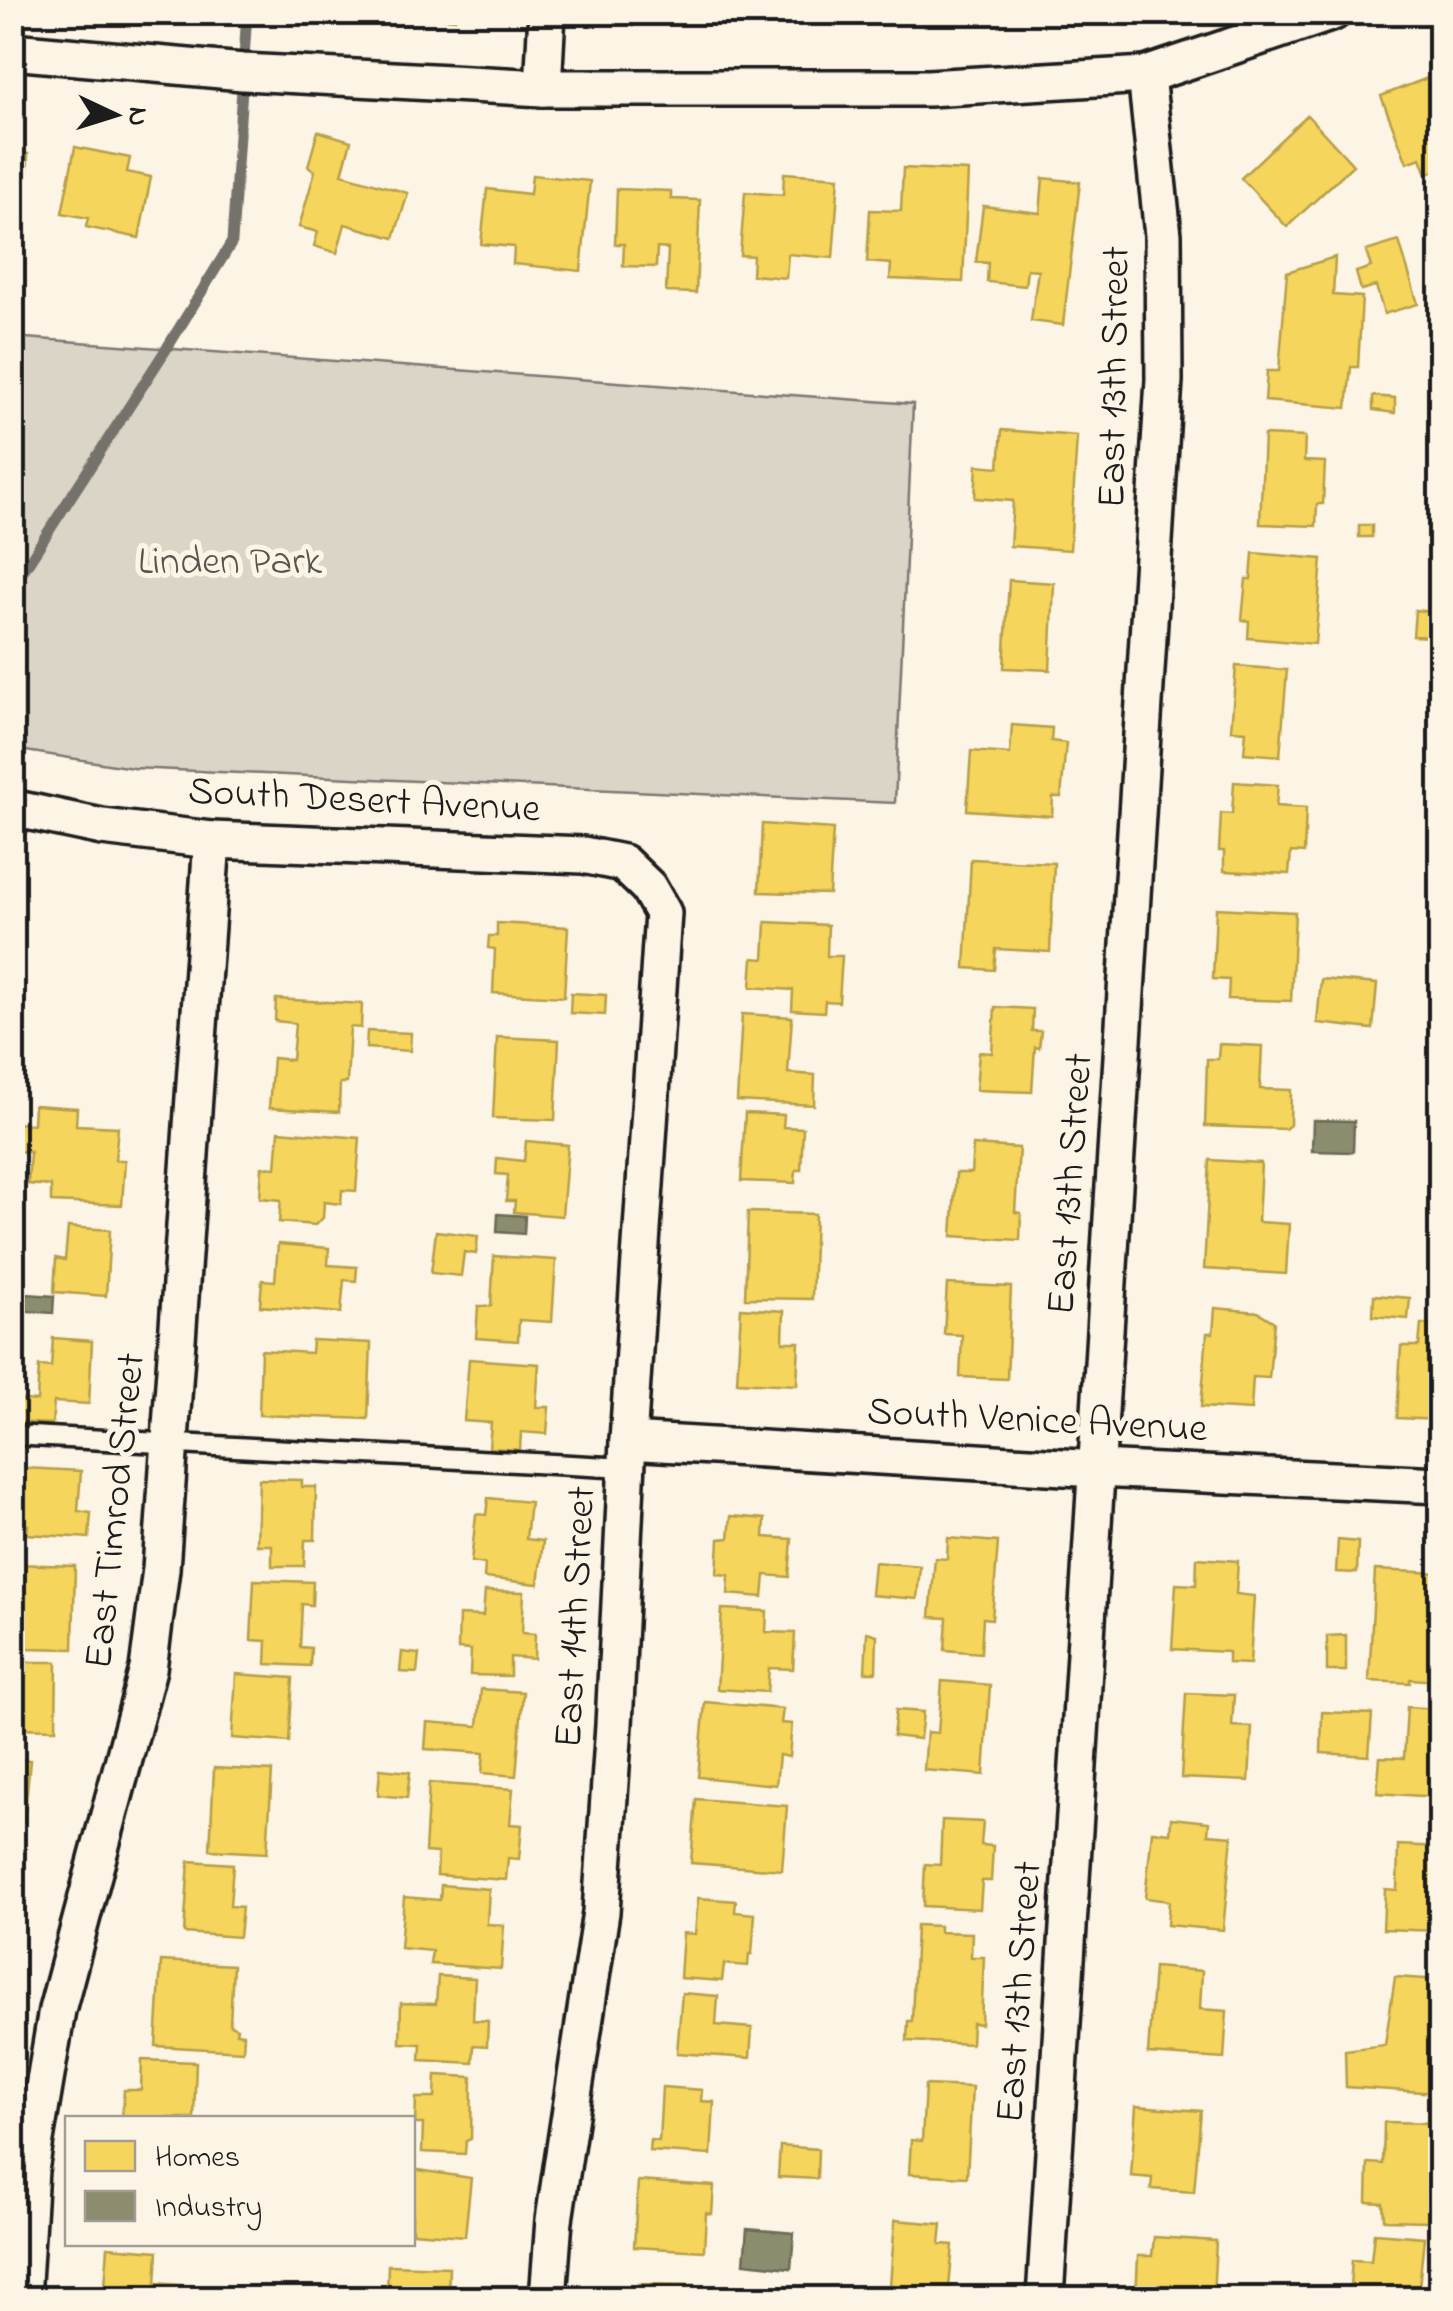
<svg xmlns="http://www.w3.org/2000/svg" width="1453" height="2311" viewBox="0 0 1453 2311" font-family="'Indie Flower',sans-serif">
	<style>
		.green { fill: #dbd5c8; stroke: #7c7872; stroke-width: 2.5 }
		.homes { fill: #f6d55c; stroke: #b59e49; stroke-width: 2.5 }
		.industry { fill: #8c8c6e; stroke: #6a6a55; stroke-width: 2.5 }
		.lines { fill: none; stroke-linecap: round; stroke-linejoin: round }
		.stream { stroke: #75726c; stroke-width: 11 }
		.service-casing { stroke: #1c1c1c; stroke-width: 25 }
		.minor-casing { stroke: #1c1c1c; stroke-width: 42 }
		.service { stroke: #fcf5e5; stroke-width: 18 }
		.minor { stroke: #fcf5e5; stroke-width: 35 }
		.labels { text-anchor: middle; dominant-baseline: central; stroke-width: 10; stroke-linejoin: round; paint-order: stroke }
		.street-label { font-size: 40px; fill: #1c1c1c; stroke: #fcf5e5 }
		.park-label { font-size: 40px; fill: #555450; stroke: #fcf5e5 }
	</style>
	<rect width="100%" height="100%" fill="#fcf5e5"/>
	<filter id="ink" filterUnits="userSpaceOnUse"><feTurbulence type="fractalNoise" baseFrequency=".01" numOctaves="2"/><feDisplacementMap in="SourceGraphic" scale="20" xChannelSelector="R" yChannelSelector="G"/><feConvolveMatrix kernelMatrix="1 2 1 2 8 2 1 2 1" color-interpolation-filters="sRGB"/></filter>
	<g filter="url(#ink)">
		<polygon class="green" points="12,337 913,404 895,803 133,768 13,749"/>
		<g class="homes">
			<polygon points="378,12 456,12 455,19"/>
			<polygon points="605,12 640,12 633,26"/>
			<polygon points="1067,12 1108,12 1071,25"/>
			<polygon points="1440,73 1440,169 1427,174 1421,158 1407,163 1381,96"/>
			<polygon points="1307,115 1353,165 1287,227 1241,178"/>
			<polygon points="318,131 351,141 342,174 408,193 394,238 345,224 337,253 314,246 318,232 299,227 315,171 308,166"/>
			<polygon points="75,147 130,158 127,172 151,177 139,238 86,227 88,218 62,213"/>
			<polygon points="12,154 28,154 26,198 12,198"/>
			<polygon points="903,168 968,171 963,282 890,279 891,264 867,262 870,210 901,211"/>
			<polygon points="784,173 839,177 833,258 788,254 786,278 752,275 753,256 740,255 745,192 783,195"/>
			<polygon points="532,175 590,181 581,271 513,264 514,247 481,244 487,189 530,194"/>
			<polygon points="1043,178 1080,182 1063,325 1031,321 1038,270 1027,269 1025,286 987,282 988,263 976,262 983,206 1040,213"/>
			<polygon points="617,189 671,191 671,199 700,200 696,293 666,292 668,249 657,248 656,267 623,266 624,244 615,244"/>
			<polygon points="1399,241 1418,304 1384,314 1376,286 1361,290 1356,272 1371,267 1366,251"/>
			<polygon points="1335,257 1333,295 1362,297 1358,367 1351,367 1347,408 1265,401 1267,371 1279,371 1287,272"/>
			<polygon points="1373,396 1395,398 1395,413 1373,410"/>
			<polygon points="1002,430 1077,436 1070,550 1010,546 1013,501 975,498 977,465 999,467"/>
			<polygon points="1264,435 1305,437 1304,461 1325,462 1323,504 1317,504 1316,526 1260,524"/>
			<rect x="1359" y="525" width="13" height="12"/>
			<polygon points="1253,553 1322,559 1315,644 1248,638 1249,621 1242,620 1246,579 1251,579"/>
			<polygon points="1009,580 1054,583 1050,670 1004,668"/>
			<polygon points="1415,610 1435,612 1433,637 1413,636"/>
			<polygon points="1236,666 1287,670 1280,756 1244,753 1246,731 1231,730"/>
			<polygon points="1012,725 1052,728 1051,741 1066,743 1061,797 1053,797 1052,816 967,810 971,751 1010,754"/>
			<polygon points="1234,782 1278,785 1276,806 1306,808 1304,853 1291,852 1289,874 1224,871 1224,851 1219,851 1221,813 1232,814"/>
			<polygon points="762,824 833,829 829,894 759,892"/>
			<polygon points="971,859 1054,863 1050,952 996,949 994,970 965,968"/>
			<polygon points="1216,908 1295,912 1291,1001 1228,999 1229,980 1213,979"/>
			<polygon points="766,922 828,925 827,956 842,956 839,1002 825,1001 824,1012 792,1010 793,990 751,987 753,958 764,959"/>
			<polygon points="497,923 568,927 564,997 493,993 495,949 488,948 489,936 497,936"/>
			<polygon points="1321,979 1377,984 1373,1029 1317,1023"/>
			<polygon points="571,993 606,995 605,1015 570,1013"/>
			<polygon points="276,999 362,1004 361,1028 350,1027 347,1083 340,1083 339,1112 269,1108 273,1058 292,1060 295,1023 275,1021"/>
			<polygon points="995,1007 1033,1009 1032,1031 1041,1031 1039,1048 1035,1047 1032,1092 976,1090 979,1052 992,1053"/>
			<polygon points="742,1014 792,1017 788,1073 815,1075 814,1105 737,1101"/>
			<polygon points="367,1031 411,1033 410,1051 366,1048"/>
			<polygon points="497,1037 559,1040 555,1120 493,1118"/>
			<polygon points="1219,1044 1262,1046 1260,1089 1291,1090 1290,1125 1285,1129 1205,1126 1207,1059 1218,1059"/>
			<polygon points="34,1105 77,1108 76,1125 118,1127 115,1160 125,1160 122,1205 51,1202 51,1186 28,1184 30,1152 12,1151 12,1123 33,1124"/>
			<polygon points="745,1113 784,1115 783,1127 803,1128 801,1170 796,1170 795,1183 741,1181"/>
			<polygon points="279,1131 360,1138 356,1191 342,1190 341,1204 324,1202 323,1218 315,1225 279,1222 281,1200 260,1198 262,1167 276,1168"/>
			<polygon points="526,1141 568,1145 562,1216 514,1212 515,1201 506,1201 508,1175 496,1174 497,1158 524,1161"/>
			<polygon points="973,1145 1019,1148 1015,1212 1021,1213 1020,1240 952,1236 956,1173 971,1173"/>
			<polygon points="1210,1160 1261,1163 1258,1222 1289,1224 1286,1274 1204,1269"/>
			<polygon points="748,1212 815,1214 812,1299 745,1298"/>
			<polygon points="68,1227 110,1230 106,1296 54,1292 56,1258 65,1260"/>
			<polygon points="436,1231 478,1236 476,1254 464,1252 461,1276 431,1273"/>
			<polygon points="278,1244 329,1248 328,1265 357,1267 356,1281 344,1280 341,1313 260,1306 262,1280 275,1281"/>
			<polygon points="494,1256 556,1260 552,1322 519,1320 518,1341 476,1338 478,1306 491,1306"/>
			<polygon points="947,1284 1011,1287 1007,1379 960,1377 962,1335 944,1334"/>
			<polygon points="1374,1295 1410,1298 1408,1319 1373,1316"/>
			<polygon points="741,1308 784,1311 783,1342 799,1342 797,1385 737,1382"/>
			<polygon points="1215,1308 1258,1312 1274,1322 1269,1378 1253,1377 1251,1410 1201,1407 1207,1333 1213,1333"/>
			<polygon points="1421,1324 1440,1325 1440,1420 1397,1418 1401,1346 1419,1346"/>
			<polygon points="53,1338 92,1341 89,1404 54,1402 52,1424 12,1422 12,1399 37,1401 39,1366 51,1367"/>
			<polygon points="312,1340 371,1343 368,1419 259,1415 261,1350 311,1353"/>
			<polygon points="469,1359 539,1364 536,1407 549,1407 547,1434 521,1432 520,1450 489,1448 491,1423 464,1421"/>
			<polygon points="24,1468 81,1471 78,1511 91,1513 89,1538 27,1534 28,1525 20,1524"/>
			<polygon points="259,1479 302,1480 302,1487 316,1487 315,1540 305,1540 304,1566 272,1566 272,1545 257,1545"/>
			<polygon points="488,1498 530,1502 526,1539 543,1541 538,1584 484,1578 485,1564 471,1562 476,1514 486,1515"/>
			<polygon points="731,1516 765,1519 764,1537 792,1539 789,1577 765,1575 763,1597 728,1594 729,1575 717,1574 719,1539 729,1538"/>
			<polygon points="948,1538 998,1542 992,1619 983,1618 981,1653 945,1650 947,1618 930,1617 935,1558 947,1559"/>
			<polygon points="1338,1540 1358,1542 1357,1573 1336,1572"/>
			<polygon points="1197,1558 1238,1561 1236,1594 1254,1596 1250,1664 1228,1663 1228,1652 1172,1649 1176,1584 1196,1585"/>
			<polygon points="874,1562 920,1566 917,1599 871,1595"/>
			<polygon points="12,1564 75,1566 73,1649 24,1648 25,1623 12,1622"/>
			<polygon points="1375,1570 1440,1573 1440,1681 1410,1679 1410,1683 1369,1681"/>
			<polygon points="254,1580 313,1582 312,1605 302,1604 300,1647 311,1648 310,1666 266,1664 267,1641 251,1640"/>
			<polygon points="485,1591 524,1592 522,1633 535,1634 534,1659 510,1657 510,1676 470,1675 471,1650 458,1649 459,1615 483,1616"/>
			<polygon points="722,1609 767,1611 766,1632 795,1633 793,1669 769,1668 767,1692 717,1689"/>
			<polygon points="867,1632 877,1635 876,1672 865,1672"/>
			<polygon points="1346,1635 1346,1671 1327,1671 1327,1636"/>
			<polygon points="402,1652 419,1654 417,1673 400,1672"/>
			<polygon points="12,1662 57,1662 56,1729 12,1728"/>
			<polygon points="236,1674 293,1678 289,1742 232,1738"/>
			<polygon points="942,1681 990,1685 984,1775 924,1770 927,1732 938,1733"/>
			<polygon points="481,1689 523,1692 516,1776 482,1773 484,1753 425,1749 427,1722 478,1726"/>
			<polygon points="1186,1693 1234,1695 1232,1726 1252,1727 1249,1781 1181,1778"/>
			<polygon points="705,1702 783,1709 781,1723 792,1724 789,1757 779,1755 776,1785 698,1777"/>
			<polygon points="1407,1707 1440,1709 1440,1782 1437,1781 1436,1797 1377,1793 1380,1757 1404,1758"/>
			<polygon points="896,1710 923,1712 920,1739 893,1736"/>
			<polygon points="1322,1712 1372,1714 1369,1756 1321,1753"/>
			<polygon points="12,1758 30,1760 24,1822 12,1821"/>
			<polygon points="214,1768 272,1771 267,1853 210,1850"/>
			<polygon points="380,1769 410,1772 407,1798 378,1795"/>
			<polygon points="429,1783 513,1789 510,1824 522,1825 519,1859 508,1858 506,1880 437,1875 438,1853 425,1852"/>
			<polygon points="696,1799 787,1806 782,1870 691,1863"/>
			<polygon points="1171,1818 1209,1822 1208,1834 1232,1836 1223,1930 1167,1925 1169,1901 1145,1898 1152,1831 1170,1833"/>
			<polygon points="942,1820 983,1822 981,1845 993,1846 991,1881 982,1881 980,1909 923,1906 925,1864 940,1865"/>
			<polygon points="1398,1845 1440,1847 1440,1931 1383,1929 1385,1889 1397,1890"/>
			<polygon points="189,1861 233,1864 230,1906 242,1907 239,1937 184,1933"/>
			<polygon points="441,1885 489,1889 487,1924 504,1925 501,1969 430,1964 432,1951 400,1948 404,1897 440,1900"/>
			<polygon points="698,1898 736,1901 735,1912 755,1914 752,1954 749,1954 748,1966 724,1964 722,1981 680,1978 683,1933 695,1934"/>
			<polygon points="916,1925 939,1926 939,1932 972,1933 971,1957 984,1957 981,2024 972,2023 971,2044 907,2041 908,2021 912,2021"/>
			<polygon points="161,1961 233,1965 230,2025 237,2028 236,2033 244,2034 243,2051 156,2046"/>
			<polygon points="1154,1967 1202,1971 1200,2009 1227,2011 1224,2059 1148,2054"/>
			<polygon points="438,1976 475,1978 473,2020 488,2021 487,2046 474,2045 473,2063 420,2060 421,2044 400,2043 401,2003 436,2004"/>
			<polygon points="1395,1977 1440,1980 1437,2093 1346,2087 1345,2050 1385,2045"/>
			<polygon points="682,1993 718,1996 716,2025 752,2028 750,2058 677,2053"/>
			<polygon points="142,2060 196,2062 194,2118 122,2118 124,2090 141,2090"/>
			<polygon points="436,2075 472,2077 471,2139 466,2141 465,2154 422,2152 423,2124 415,2124 416,2098 435,2098"/>
			<polygon points="925,2085 972,2087 967,2177 909,2174 911,2140 922,2141"/>
			<polygon points="662,2087 702,2090 701,2101 714,2102 711,2155 649,2151 650,2140 659,2141"/>
			<polygon points="1136,2106 1201,2111 1194,2192 1151,2189 1152,2178 1131,2176"/>
			<polygon points="1384,2122 1433,2123 1430,2221 1384,2220 1383,2203 1367,2202 1368,2163 1383,2164"/>
			<polygon points="780,2146 818,2149 817,2179 778,2177"/>
			<polygon points="412,2169 471,2178 465,2236 412,2232"/>
			<polygon points="638,2181 714,2186 712,2214 706,2213 704,2251 634,2247"/>
			<polygon points="895,2220 942,2224 940,2244 953,2245 948,2298 889,2298"/>
			<polygon points="1374,2233 1424,2237 1418,2298 1349,2298 1352,2260 1371,2261"/>
			<polygon points="1154,2237 1216,2241 1213,2298 1136,2298 1138,2256 1152,2256"/>
			<polygon points="108,2247 158,2251 156,2283 202,2287 201,2298 104,2298"/>
			<polygon points="388,2265 449,2267 448,2298 387,2298"/>
			<polygon points="638,2284 695,2285 694,2298 637,2298"/>
			<polygon points="1267,2291 1266,2298 1240,2298 1240,2297"/>
		</g>
		<g class="industry">
			<polygon points="1313,1120 1354,1121 1353,1152 1312,1151"/>
			<polygon points="498,1214 525,1216 524,1234 497,1232"/>
			<polygon points="26,1294 54,1296 53,1313 24,1311"/>
			<polygon points="747,2229 794,2233 791,2268 744,2263"/>
		</g>
		<g class="lines">
			<polyline class="stream" points="12,588 167,348 232,242 247,12"/>
			<g class="service-casing">
				<polyline id="service" points="12,1435 627,1468"/>
			</g>
			<g class="minor-casing">
				<g id="minor">
					<polyline points="12,51 243,72 543,88 928,88 1146,75 1333,12"/>
					<polyline points="543,88 547,12"/>
					<polyline points="12,808 102,827 212,840 583,855 623,863 648,887 663,913 628,1441 614,1725 601,1912 554,2220 548,2298"/>
					<polyline points="628,1441 1097,1469 1440,1485"/>
					<polyline points="22,2298 30,2170 57,2010 148,1669 161,1569 212,840"/>
					<polyline points="1045,2298 1164,380 1163,235 1146,75"/>
				</g>
			</g>
			<use href="#service" class="service"/>
			<use href="#minor" class="minor"/>
		</g>
	</g>
	<g class="labels">
		<g class="street-label">
			<text transform="translate(1116 377) rotate(-89)">East 13th Street</text>
			<text transform="translate(364 802) rotate(3)">South Desert Avenue</text>
			<text transform="translate(1072 1184) rotate(-86)">East 13th Street</text>
			<text transform="translate(1037 1422) rotate(3)">South Venice Avenue</text>
			<text transform="translate(117 1511) rotate(-84)">East Timrod Street</text>
			<text transform="translate(577 1617) rotate(-87)">East 14th Street</text>
			<text transform="translate(1021 1992) rotate(-86)">East 13th Street</text>
		</g>
		<g class="park-label">
			<text x="230" y="563">Linden Park</text>
		</g>
	</g>
	<rect width="1453" height="2311" fill="none" stroke="#fcf5e5" stroke-width="50"/>
	<rect x="25" y="25" width="1403" height="2261" fill="none" stroke="#1c1c1c" stroke-width="4" filter="url(#ink)"/>
	<rect x="65" y="2116" width="350" height="130" fill="#fcf5e5" stroke="#a29e95" stroke-width="2.5"/>
	<rect x="85" y="2141" width="50" height="30" fill="#f6d55c" stroke="#a29e95" stroke-width="2.5"/>
	<text x="155" y="2166" font-size="30" fill="#1c1c1c">Homes</text>
	<rect x="85" y="2191" width="50" height="30" fill="#8c8c6e" stroke="#a29e95" stroke-width="2.5"/>
	<text x="155" y="2216" font-size="30" fill="#1c1c1c">Industry</text>
	<g transform="translate(115 115) rotate(94)" stroke="#fcf5e5" stroke-width="8" paint-order="stroke">
	<path d="M0-8L18 38L0 25L-18 38Z" fill="#1c1c1c"/>
	<text y="-15" font-size="28" font-weight="bold" text-anchor="middle" fill="#1c1c1c">N</text>
	</g>
</svg>
